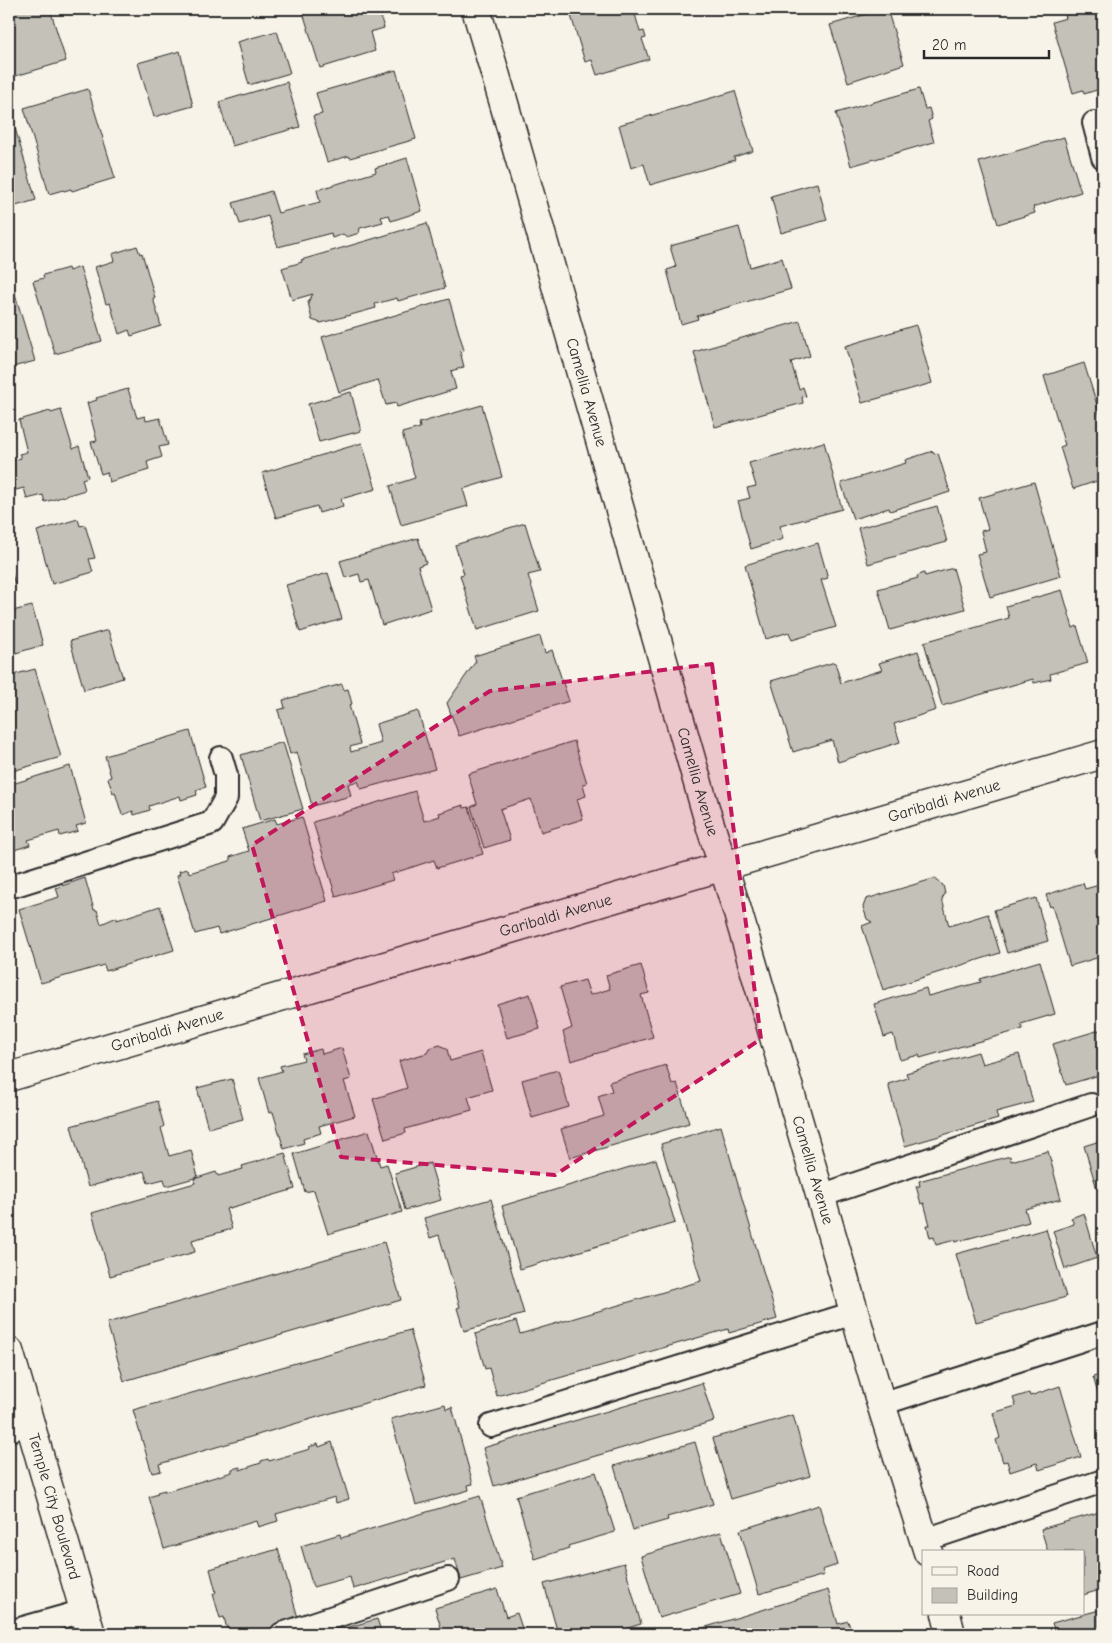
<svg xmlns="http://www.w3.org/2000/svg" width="1112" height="1643" viewBox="0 0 1112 1643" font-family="'Comic Neue',sans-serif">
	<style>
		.building { fill: #c4c1b9; stroke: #2b2b2b }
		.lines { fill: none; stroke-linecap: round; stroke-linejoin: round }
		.service-casing { stroke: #2b2b2b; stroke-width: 26 }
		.minor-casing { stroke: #2b2b2b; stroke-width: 31 }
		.tertiary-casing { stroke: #2b2b2b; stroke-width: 31 }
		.secondary-casing { stroke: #2b2b2b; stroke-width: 31 }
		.service { stroke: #f7f3e8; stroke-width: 22 }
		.minor { stroke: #f7f3e8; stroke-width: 28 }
		.tertiary { stroke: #f7f3e8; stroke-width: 28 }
		.secondary { stroke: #f7f3e8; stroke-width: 28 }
		.marked { fill: #c2185b; fill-opacity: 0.2; stroke: #c2185b; stroke-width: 4; stroke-dasharray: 10 6; stroke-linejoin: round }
		.labels { text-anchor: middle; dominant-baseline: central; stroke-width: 4.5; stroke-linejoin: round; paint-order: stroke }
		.street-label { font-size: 16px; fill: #2b2b2b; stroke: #f7f3e8 }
	</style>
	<rect width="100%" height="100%" fill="#f7f3e8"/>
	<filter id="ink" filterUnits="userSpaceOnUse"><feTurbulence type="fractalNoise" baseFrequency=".02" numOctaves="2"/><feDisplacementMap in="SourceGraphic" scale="10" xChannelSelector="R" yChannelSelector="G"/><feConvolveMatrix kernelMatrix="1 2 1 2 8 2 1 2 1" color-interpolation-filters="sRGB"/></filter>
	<g filter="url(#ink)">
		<g class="building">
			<polygon points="9,9 50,9 66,61 9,78"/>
			<polygon points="302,9 378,9 384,28 370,32 375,51 320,68"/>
			<polygon points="569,9 652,9 635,14 640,32 644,31 646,38 642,39 649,59 597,75 592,60 585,62"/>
			<polygon points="691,9 704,9 692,12"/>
			<polygon points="884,9 887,9 904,64 848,82 830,25"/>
			<polygon points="1088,9 1103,9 1103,88 1084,94 1083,90 1073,93 1052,22 1066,18 1065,15"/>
			<polygon points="277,31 290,73 249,85 237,42"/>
			<polygon points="180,51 193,106 154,117 138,63"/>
			<polygon points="396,70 416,139 350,158 349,156 327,162 313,116 322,114 316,93"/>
			<polygon points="287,82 300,127 232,146 219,102"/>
			<polygon points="88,89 115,178 72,191 71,189 64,191 63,190 49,194 24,108"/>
			<polygon points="919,89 925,109 929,108 932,119 928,121 934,142 851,166 836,113"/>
			<polygon points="735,91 753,151 734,157 735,160 650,185 644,164 631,168 619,125"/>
			<polygon points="9,111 10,111 36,200 9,208"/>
			<polygon points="1064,137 1081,192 1033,207 1035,213 998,224 979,162"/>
			<polygon points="407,158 422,211 391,221 389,215 381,217 383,222 360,228 359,233 347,237 343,234 332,238 331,233 278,247 268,216 240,224 233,203 271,191 278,213 320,202 317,190 376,172 375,168"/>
			<polygon points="817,183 827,220 781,233 771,196"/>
			<polygon points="427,223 445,288 398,301 397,298 375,304 376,308 321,323 312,320 308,302 313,294 292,300 282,268 302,262 301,260"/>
			<polygon points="739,227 750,267 782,258 791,289 697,316 698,319 681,324 667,270 676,267 670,246"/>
			<polygon points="137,246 140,254 142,253 155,298 153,298 161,326 131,336 129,330 119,334 110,303 106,304 95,267 114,261 112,254"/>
			<polygon points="80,267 102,341 55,354 33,281 44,278 43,275 68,268 69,271"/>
			<polygon points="13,287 35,361 9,368 9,288"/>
			<polygon points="449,299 464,350 460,351 464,367 451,371 456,389 397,407 396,403 386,405 378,380 339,392 322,337"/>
			<polygon points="800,321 810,356 791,362 799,389 803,387 806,396 802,397 803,403 715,427 694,352"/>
			<polygon points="916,325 932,383 862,403 845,346"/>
			<polygon points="1084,363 1103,424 1103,436 1100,437 1103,446 1103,479 1073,489 1060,447 1065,445 1044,376"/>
			<polygon points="128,389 137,418 145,416 146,421 160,418 168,445 159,447 162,457 147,462 149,470 109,482 107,472 101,474 91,442 97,441 87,403 97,400 96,398"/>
			<polygon points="351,392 361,431 319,442 308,404"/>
			<polygon points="482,405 502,477 463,489 468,506 401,525 390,486 415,478 402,433 420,428 419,423"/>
			<polygon points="61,410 73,449 79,446 88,477 82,479 85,490 45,502 43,495 27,499 24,488 16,490 9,464 9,462 21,458 19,454 27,452 19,420 50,411 51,413"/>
			<polygon points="824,442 842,509 780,526 783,539 751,549 738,501 750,498 747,488 756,486 749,463"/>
			<polygon points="362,443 376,489 341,499 343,506 319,513 317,506 276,518 262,473"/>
			<polygon points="933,451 934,454 938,453 950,492 890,511 889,508 853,519 841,483 906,463 905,460"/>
			<polygon points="1034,482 1061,576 990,597 977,554 986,552 981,531 988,529 979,498"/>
			<polygon points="937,506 947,542 868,564 858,528"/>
			<polygon points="78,519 80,526 85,525 95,558 89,559 93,572 52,584 37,531"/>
			<polygon points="525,523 540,572 528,575 539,611 477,630 460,575 464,574 455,545"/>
			<polygon points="418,538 426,563 418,566 431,609 382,625 369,580 361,582 359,574 345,578 340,561"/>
			<polygon points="818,543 828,578 821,580 836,627 792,640 789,632 766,639 745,565"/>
			<polygon points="9,564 15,584 10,586 13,597 9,598"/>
			<polygon points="953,568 965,609 890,630 878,589 918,578 917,576 924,573 925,576"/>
			<polygon points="328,573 342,619 300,632 286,585"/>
			<polygon points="1062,590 1073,628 1077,626 1088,663 1050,674 1051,679 1034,683 1033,679 942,706 924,642 1009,618 1006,606"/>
			<polygon points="32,606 43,645 9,655 9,612"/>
			<polygon points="108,630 123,678 84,690 70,641"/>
			<polygon points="540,636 545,653 552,650 569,701 459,736 447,703 476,661 474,656"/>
			<polygon points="918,651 936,710 894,724 900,742 838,762 832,740 793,752 771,681 835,662 841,683 882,670 879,663"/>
			<polygon points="35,669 61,757 9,772 9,676"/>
			<polygon points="342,684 344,690 348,689 352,704 349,705 360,744 350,747 351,752 381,743 376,724 418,711 435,769 361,789 358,781 348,784 351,796 312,806 297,752 290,754 278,710 285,708 283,700"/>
			<polygon points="190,731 206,787 196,790 197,795 181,800 180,796 149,806 150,810 134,815 133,811 122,815 115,792 113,793 108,778 111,777 105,756"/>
			<polygon points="574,741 587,783 583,784 586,796 577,799 583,819 541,832 531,799 500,809 510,840 484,848 471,807 477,804 468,774"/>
			<polygon points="283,742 303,809 260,821 241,755"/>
			<polygon points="70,766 86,823 76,826 78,831 60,836 59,831 28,840 30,845 14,850 12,845 9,846 9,785"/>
			<polygon points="415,791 424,821 440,816 439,813 463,805 464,808 469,807 483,854 437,868 434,860 391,874 393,880 336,897 313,822"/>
			<polygon points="302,817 327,901 219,934 217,928 195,934 177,875 180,874 179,871 188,869 189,873 230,861 230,857 249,851 242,829 275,819 277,824"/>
			<polygon points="1103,848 1103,876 1095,850"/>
			<polygon points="85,878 94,910 97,910 101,924 117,917 117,920 160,906 174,950 106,971 104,965 41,983 19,909 59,897 56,888"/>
			<polygon points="936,878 938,882 943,885 945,894 942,899 949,926 988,914 1000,953 883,990 862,926 872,922 867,919 863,907 866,899"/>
			<polygon points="1083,883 1085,889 1103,884 1103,956 1070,966 1052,906 1050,907 1046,895"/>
			<polygon points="1036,898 1048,941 1007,953 994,910"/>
			<polygon points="1040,961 1055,1014 1021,1024 1023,1029 920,1058 919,1055 900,1060 893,1034 884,1037 874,1004 926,988 928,996 981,982 980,979"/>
			<polygon points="641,965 649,993 641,995 653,1037 571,1061 563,1032 572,1028 560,987 585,980 590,995 610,989 606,975"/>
			<polygon points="530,994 540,1029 507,1038 497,1004"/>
			<polygon points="1103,1029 1103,1074 1066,1085 1053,1044"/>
			<polygon points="440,1045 447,1049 450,1061 481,1052 492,1090 468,1097 472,1110 405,1129 406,1133 385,1139 373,1099 407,1088 399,1061 427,1053 429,1048"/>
			<polygon points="342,1048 351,1079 344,1081 355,1116 319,1126 321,1133 303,1139 304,1143 284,1149 273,1112 269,1113 259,1078 282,1071 280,1066 304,1060 302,1054 321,1049 322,1054"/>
			<polygon points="978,1052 982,1064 1019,1054 1033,1102 996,1112 998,1119 905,1146 888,1084 908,1078 906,1073"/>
			<polygon points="666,1065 672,1084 677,1083 689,1123 570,1158 561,1129 604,1116 598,1096 612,1091 609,1082"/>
			<polygon points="558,1070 569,1107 532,1118 522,1080"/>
			<polygon points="232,1079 243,1119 208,1128 197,1088"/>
			<polygon points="157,1101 164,1126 161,1128 169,1156 191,1150 198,1177 166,1186 164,1179 148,1183 144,1171 88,1187 71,1126"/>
			<polygon points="721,1126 777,1319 729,1333 728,1329 497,1396 489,1368 485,1369 475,1334 516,1321 520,1334 701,1281 661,1144"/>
			<polygon points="369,1131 380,1166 387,1164 402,1212 328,1234 314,1190 305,1192 294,1154"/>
			<polygon points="1103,1140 1103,1187 1097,1189 1084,1146"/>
			<polygon points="1048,1151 1061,1199 1025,1209 1029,1222 955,1242 955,1240 936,1245 934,1237 930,1238 927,1225 930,1225 924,1203 921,1204 916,1186 920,1186 919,1181 1010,1156 1011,1161"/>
			<polygon points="285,1153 295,1189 226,1209 232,1229 192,1240 195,1252 110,1276 92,1213 195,1183 194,1179 216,1172 218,1176 243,1169 242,1166"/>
			<polygon points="656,1159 675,1223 520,1269 502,1206"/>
			<polygon points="430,1163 441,1200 405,1210 395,1173"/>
			<polygon points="491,1199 524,1314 464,1331 457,1308 460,1307 439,1235 430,1238 424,1218"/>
			<polygon points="1084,1213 1097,1258 1065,1269 1053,1231 1074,1224 1071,1218"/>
			<polygon points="1046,1229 1066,1297 976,1322 956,1254"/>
			<polygon points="384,1242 401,1300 124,1381 107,1323"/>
			<polygon points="410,1330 426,1385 159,1464 161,1471 152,1473 133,1410"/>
			<polygon points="1103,1374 1103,1410 1093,1377"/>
			<polygon points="702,1383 714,1421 494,1486 483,1448"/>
			<polygon points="1060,1386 1081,1457 1039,1470 1037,1463 1010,1472 1007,1461 1003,1462 996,1440 1000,1438 993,1413 1016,1406 1013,1398 1029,1393 1030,1396"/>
			<polygon points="445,1404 446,1409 452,1407 473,1484 468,1485 469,1490 416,1505 391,1419"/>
			<polygon points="793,1415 810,1476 731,1499 713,1438"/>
			<polygon points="332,1442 349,1499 336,1503 335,1497 276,1514 278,1521 258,1527 256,1521 164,1549 149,1497 158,1494 157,1492 165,1490 165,1492 232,1472 232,1469 240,1467 240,1470 261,1463 261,1461 268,1459 269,1461 310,1449 309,1447 318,1444 319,1447"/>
			<polygon points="695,1442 713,1504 667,1517 668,1520 633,1530 614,1466"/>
			<polygon points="596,1472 615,1532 568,1546 569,1548 535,1559 516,1496"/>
			<polygon points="480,1496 502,1568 461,1580 455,1559 353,1589 350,1577 313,1587 301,1546 340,1534 341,1538"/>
			<polygon points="819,1505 837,1565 822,1570 824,1575 759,1594 740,1530"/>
			<polygon points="1103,1511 1103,1589 1083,1595 1083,1552 1048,1552 1041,1529"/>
			<polygon points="721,1532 740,1594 659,1618 641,1556"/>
			<polygon points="278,1549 299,1621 252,1634 228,1634 224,1617 220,1618 213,1594 216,1592 210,1569"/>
			<polygon points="624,1563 641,1624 628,1628 629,1631 618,1634 608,1634 608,1633 603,1634 558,1634 544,1584"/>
			<polygon points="497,1589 506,1617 517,1613 524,1634 443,1634 435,1608"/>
			<polygon points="828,1590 838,1624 848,1621 852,1634 694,1634 693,1631"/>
			<polygon points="1103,1609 1103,1634 1056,1634 1052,1623"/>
			<polygon points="377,1619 382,1634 343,1634 342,1629"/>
		</g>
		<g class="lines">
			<g class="service-casing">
				<g id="service">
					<polyline points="1094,123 1103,157"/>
					<polyline points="9,887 212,823 226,798 226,775 221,758"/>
					<polyline points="820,1196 1091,1105"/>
					<polyline points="881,1404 1103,1333"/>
					<polyline points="491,1426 854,1313"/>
					<polyline points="9,1430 30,1424"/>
					<polyline points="925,1540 1103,1481"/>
					<polyline points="9,1632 84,1611"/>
					<polyline points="282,1634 448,1579"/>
				</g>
			</g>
			<g class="minor-casing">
				<g id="minor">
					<path id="s1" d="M 476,9 L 503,100 L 707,815 L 737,910 L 881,1404 L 928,1552"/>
					<polyline points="946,1614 951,1634"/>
				</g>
			</g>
			<g class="tertiary-casing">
				<g id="tertiary">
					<path id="s2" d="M 9,1077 L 1103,754"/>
				</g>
			</g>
			<g class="secondary-casing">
				<g id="secondary">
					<path id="s3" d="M 9,1351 L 91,1634"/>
				</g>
			</g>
			<use href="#service" class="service"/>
			<use href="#minor" class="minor"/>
			<use href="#tertiary" class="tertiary"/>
			<use href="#secondary" class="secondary"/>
		</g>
	</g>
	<path class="marked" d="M 712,664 L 761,1039 L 555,1175 L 341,1157 L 252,845 L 490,691 Z"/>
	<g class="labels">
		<g class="street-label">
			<text stroke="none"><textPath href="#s1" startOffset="399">Camellia Avenue</textPath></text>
			<text stroke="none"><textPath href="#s1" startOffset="804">Camellia Avenue</textPath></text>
			<text stroke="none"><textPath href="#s2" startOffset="975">Garibaldi Avenue</textPath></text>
			<text stroke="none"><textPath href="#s2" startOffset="570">Garibaldi Avenue</textPath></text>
			<text stroke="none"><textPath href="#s2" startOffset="165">Garibaldi Avenue</textPath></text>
			<text stroke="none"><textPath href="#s1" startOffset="1209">Camellia Avenue</textPath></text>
			<text stroke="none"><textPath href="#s3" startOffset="162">Temple City Boulevard</textPath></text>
		</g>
	</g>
	<rect width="1112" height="1643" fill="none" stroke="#f7f3e8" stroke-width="30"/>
	<rect x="15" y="15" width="1082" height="1613" fill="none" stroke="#2b2b2b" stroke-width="2" filter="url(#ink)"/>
	<rect x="922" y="1550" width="162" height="65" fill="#f7f3e8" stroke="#a5a39c"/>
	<rect x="932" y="1567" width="25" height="8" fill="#f7f3e8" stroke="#a5a39c"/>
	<text x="967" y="1576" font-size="15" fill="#2b2b2b">Road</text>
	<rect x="932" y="1588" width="25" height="15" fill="#c4c1b9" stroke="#a5a39c"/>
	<text x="967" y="1600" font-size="15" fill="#2b2b2b">Building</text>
	<path d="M924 50v8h125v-8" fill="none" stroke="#2b2b2b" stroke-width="2.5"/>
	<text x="932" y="50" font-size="15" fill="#2b2b2b" stroke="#f7f3e8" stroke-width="4" paint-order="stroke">20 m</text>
</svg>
